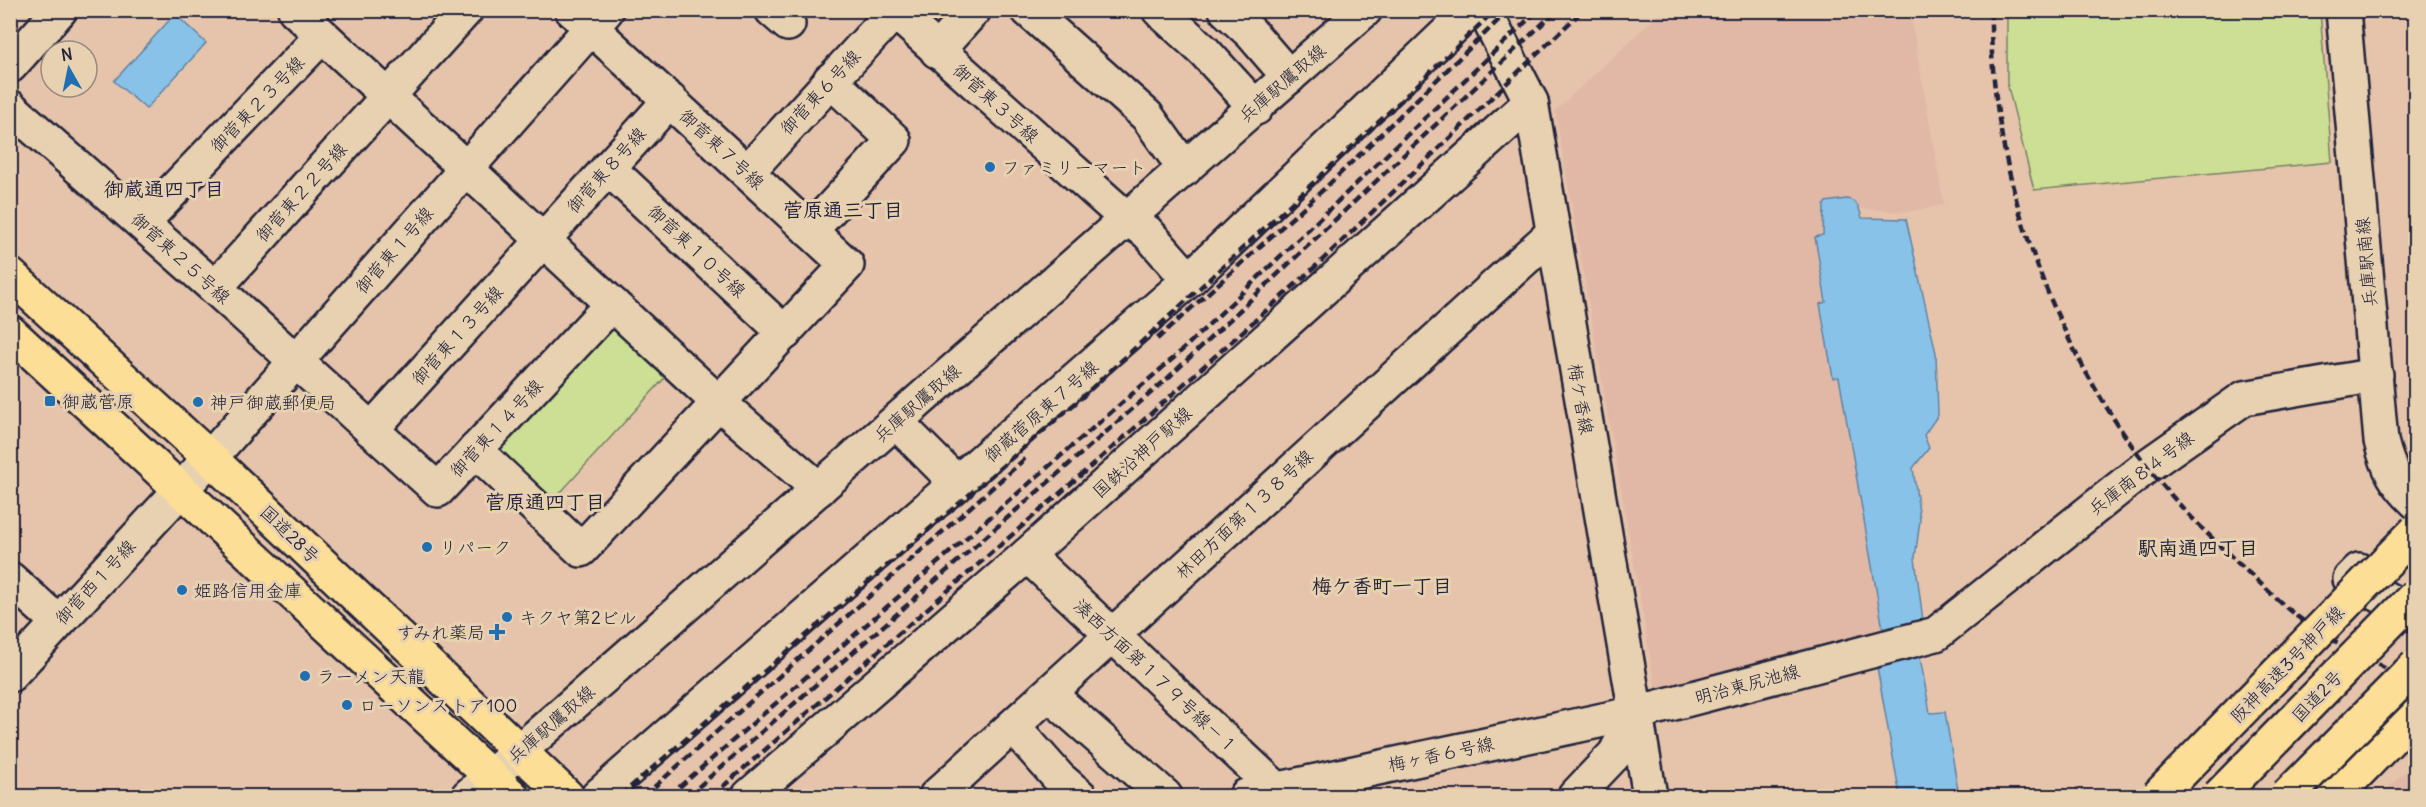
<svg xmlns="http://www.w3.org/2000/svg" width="2426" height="807" viewBox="0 0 2426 807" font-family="Delius,'Klee One',sans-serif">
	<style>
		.built { fill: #e1b8a6 }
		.green { fill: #ccdf94; stroke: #778068; stroke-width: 1.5 }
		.water { fill: #89c2e8; stroke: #6082a3; stroke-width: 1.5 }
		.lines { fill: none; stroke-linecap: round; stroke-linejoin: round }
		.minor-casing { stroke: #22223b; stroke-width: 38 }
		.highway-casing { stroke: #22223b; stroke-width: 38 }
		.minor { stroke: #e7d1b0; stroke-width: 33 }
		.highway { stroke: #fdde96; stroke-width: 33 }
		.rail { stroke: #22223b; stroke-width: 4.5; stroke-dasharray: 9 4.5; stroke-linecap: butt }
		.highway-bridge-casing { stroke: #22223b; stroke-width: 38; stroke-linecap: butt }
		.highway-bridge { stroke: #fdde96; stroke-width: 33 }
		.poi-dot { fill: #1f6fb2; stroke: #e7d1b0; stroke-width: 2 }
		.labels { text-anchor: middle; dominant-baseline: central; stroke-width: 6; stroke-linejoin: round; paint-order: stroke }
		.street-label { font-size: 18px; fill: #22223b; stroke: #e7d1b0 }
		.poi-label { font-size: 18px; fill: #22223b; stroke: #e7d1b0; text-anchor: start }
		.neighbourhood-label { font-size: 20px; font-weight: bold; fill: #22223b; stroke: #e7d1b0 }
	</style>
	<rect width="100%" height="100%" fill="#e6c4ab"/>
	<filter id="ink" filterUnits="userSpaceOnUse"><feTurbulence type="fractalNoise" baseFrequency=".0167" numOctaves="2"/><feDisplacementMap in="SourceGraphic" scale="12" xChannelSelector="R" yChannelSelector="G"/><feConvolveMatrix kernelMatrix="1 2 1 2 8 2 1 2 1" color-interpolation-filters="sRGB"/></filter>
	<g filter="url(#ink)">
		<g class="built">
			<polygon points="1662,11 1910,11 1944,205 1907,212 1862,209 1852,199 1846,199 1824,205 1823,236 1815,237 1826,303 1820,304 1833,378 1839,377 1883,629 1872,639 1657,697 1555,111"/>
			<polygon points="2415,767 2415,796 2380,796 2402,774"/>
		</g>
		<g class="green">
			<polygon points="2007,11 2320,11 2332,162 2034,190 2007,83"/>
			<polygon points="619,324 671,371 551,503 501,457 498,443 607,325"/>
		</g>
		<g class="water">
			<polygon points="175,14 206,43 146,109 114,81"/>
			<path d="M 1846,199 C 1858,200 1859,208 1862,218 L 1906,219 L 1936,353 L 1938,415 L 1924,435 L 1929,448 L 1913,468 L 1920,520 L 1915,558 L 1923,621 L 1914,624 L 1930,713 L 1945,712 L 1959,796 L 1900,796 L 1872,639 L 1883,629 L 1839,377 L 1833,378 L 1820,304 L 1826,302 L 1815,237 L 1823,235 L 1824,205 L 1826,202 Z"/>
		</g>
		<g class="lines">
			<g class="minor-casing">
				<g id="minor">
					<polyline points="295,10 719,403 819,489"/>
					<polyline points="772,10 788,24"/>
					<polyline points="893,10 1127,219 1147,232 1189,280"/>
					<polyline points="1028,10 1147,116 1185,169"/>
					<polyline points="1159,10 1204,51 1256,108"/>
					<polyline points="1226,10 1251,33 1289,77"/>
					<polyline points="1484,10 1531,102 1650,796"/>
					<path d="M 2343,10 L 2381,441 C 2388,469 2395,482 2416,502"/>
					<polyline points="937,51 974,10"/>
					<polyline points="10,66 60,10"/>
					<polyline points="10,107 215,288 438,490 612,304"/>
					<polyline points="608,168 785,333"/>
					<polyline points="747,172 894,12"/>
					<polyline points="142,223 322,36"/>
					<polyline points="810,231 894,140 830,80"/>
					<polyline points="215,288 466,10"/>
					<polyline points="896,422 958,484"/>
					<polyline points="371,430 670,100"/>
					<polyline points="475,450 581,550 847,265 572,10"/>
					<polyline points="1027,555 1284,796"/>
					<polyline points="2359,570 2350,579 2416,615"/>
					<polyline points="10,579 58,622"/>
					<polyline points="10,675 210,458 606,11"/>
					<polyline points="1049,694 1165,796"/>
					<polyline points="1013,726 1059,778 1080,796"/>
					<polyline points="468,796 1365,10"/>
					<polyline points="598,796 1189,280 1471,10"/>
					<polyline points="749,796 1027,555 1531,102"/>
					<polyline points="936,796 1553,233"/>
					<polyline points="1246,796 1636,713 1936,634 2147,466 2244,398 2376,375"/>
					<polyline points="1575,796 1615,754 1636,713"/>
				</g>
			</g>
			<g class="highway-casing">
				<g id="highway">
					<polyline points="10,275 210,458 567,796"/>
					<polyline points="10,332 512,796"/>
					<polyline points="2335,796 2416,713"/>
				</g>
			</g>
			<use href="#minor" class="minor"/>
			<use href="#highway" class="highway"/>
			<g class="rail">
				<path d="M 1991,10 C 1989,170 2050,339 2147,466 C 2177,505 2214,541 2250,574 C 2265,587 2279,602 2294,614 C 2331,642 2375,663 2416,684"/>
				<polyline points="1157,339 1324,189 1509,10"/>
				<polyline points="620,796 1079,400 1382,119 1495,10"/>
				<polyline points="644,796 1028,456"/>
				<polyline points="669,796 1177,355 1538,10"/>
				<polyline points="688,796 1168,378 1557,10"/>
				<polyline points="712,796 1128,434 1316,266 1583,10"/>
			</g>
			<g class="highway-bridge-casing">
				<g id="highway-bridge">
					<polyline points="2158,796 2416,531"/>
					<polyline points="2219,796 2416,595"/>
					<polyline points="2287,796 2416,666"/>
				</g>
			</g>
			<use href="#highway-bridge" class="highway-bridge"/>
		</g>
	</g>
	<g class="poi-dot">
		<circle cx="990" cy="167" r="6"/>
		<rect x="44" y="395" width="12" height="12" rx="3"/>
		<circle cx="198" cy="402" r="6"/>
		<circle cx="427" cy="547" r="6"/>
		<circle cx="182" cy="590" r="6"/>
		<circle cx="507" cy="617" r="6"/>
		<path d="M494 623h6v6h6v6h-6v6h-6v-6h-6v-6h6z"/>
		<circle cx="305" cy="676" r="6"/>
		<circle cx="347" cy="705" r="6"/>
	</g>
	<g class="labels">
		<g class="street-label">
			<text transform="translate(1282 83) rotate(-41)">兵庫駅鷹取線</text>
			<text transform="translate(820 92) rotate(-47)">御菅東６号線</text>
			<text transform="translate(996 103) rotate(42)">御菅東３号線</text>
			<text transform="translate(257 104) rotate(-46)">御菅東２３号線</text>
			<text transform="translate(722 149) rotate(43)">御菅東７号線</text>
			<text transform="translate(606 170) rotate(-48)">御菅東８号線</text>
			<text transform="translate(301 192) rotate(-48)">御菅東２２号線</text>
			<text transform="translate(394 250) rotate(-49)">御菅東１号線</text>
			<text transform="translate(697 251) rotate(43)">御菅東１０号線</text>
			<text transform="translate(181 258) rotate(42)">御菅東２５号線</text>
			<text transform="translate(2366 262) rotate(-95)">兵庫駅南線</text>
			<text transform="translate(457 335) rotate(-48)">御菅東１３号線</text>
			<text transform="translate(1581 399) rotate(80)">梅ケ香線</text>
			<text transform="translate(917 403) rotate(-41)">兵庫駅鷹取線</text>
			<text transform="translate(1041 411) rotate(-41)">御蔵菅原東７号線</text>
			<text transform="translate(496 428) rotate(-47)">御菅東１４号線</text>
			<text transform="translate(1142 452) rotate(-42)">国鉄沿神戸駅線</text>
			<text transform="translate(2141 473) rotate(-37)">兵庫南８４号線</text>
			<text transform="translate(1244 514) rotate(-43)">林田方面第１３８号線</text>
			<text transform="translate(290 534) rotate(44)">国道28号</text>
			<text transform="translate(95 582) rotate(-47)">御菅西１号線</text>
			<text transform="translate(2287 664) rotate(-46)">阪神高速3号神戸線</text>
			<text transform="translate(1156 676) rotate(43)">湊西方面第１７９号線－１</text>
			<text transform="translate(1747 684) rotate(-15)">明治東尻池線</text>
			<text transform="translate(2317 696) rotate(-46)">国道2号</text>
			<text transform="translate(551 724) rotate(-41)">兵庫駅鷹取線</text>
			<text transform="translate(1441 754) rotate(-12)">梅ヶ香６号線</text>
		</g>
		<g class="poi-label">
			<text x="1002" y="167">ファミリーマート</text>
			<text x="62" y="401">御蔵菅原</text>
			<text x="210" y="402">神戸御蔵郵便局</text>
			<text x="439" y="547">リパーク</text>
			<text x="194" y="590">姫路信用金庫</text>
			<text x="519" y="617">キクヤ第2ビル</text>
			<text x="485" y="632" text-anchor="end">すみれ薬局</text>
			<text x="317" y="676">ラーメン天龍</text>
			<text x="359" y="705">ローソンストア100</text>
		</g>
		<g class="neighbourhood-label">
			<text x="164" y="188">御蔵通四丁目</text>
			<text x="843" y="209">菅原通三丁目</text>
			<text x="545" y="501">菅原通四丁目</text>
			<text x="2198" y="547">駅南通四丁目</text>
			<text x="1382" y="585">梅ケ香町一丁目</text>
		</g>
	</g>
	<rect width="2426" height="807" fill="none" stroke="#e7d1b0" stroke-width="36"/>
	<rect x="18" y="18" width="2390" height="771" fill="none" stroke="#22223b" stroke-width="2" filter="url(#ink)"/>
	<g transform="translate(69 69) rotate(351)"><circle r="28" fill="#e7d1b0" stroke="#988b81" stroke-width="1.5"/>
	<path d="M0-4.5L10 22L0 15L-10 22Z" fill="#1f6fb2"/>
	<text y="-9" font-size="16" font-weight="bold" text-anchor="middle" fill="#22223b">N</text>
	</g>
</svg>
